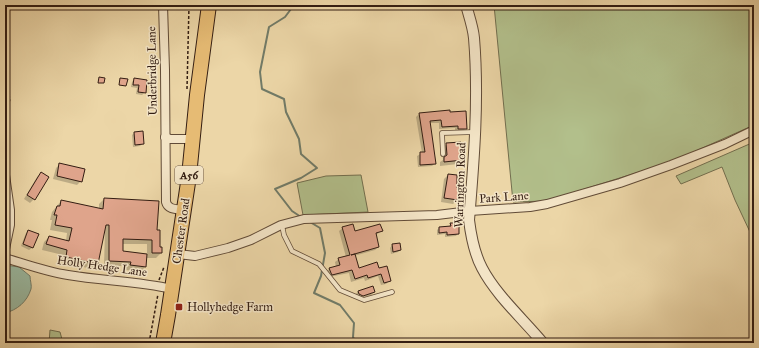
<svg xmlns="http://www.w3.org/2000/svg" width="759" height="348" viewBox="0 0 759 348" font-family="'IM FELL Great Primer',serif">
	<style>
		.green { fill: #b2bf8b; stroke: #726e4e }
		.water { fill: #9abaa2; stroke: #717b68 }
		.shadow { fill: #0003; fill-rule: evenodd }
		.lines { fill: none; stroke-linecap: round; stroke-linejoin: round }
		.stream { stroke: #717b68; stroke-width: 2 }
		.canal { stroke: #9abaa2; stroke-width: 7 }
		.building { fill: #dfa48b; stroke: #331d12 }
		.service-casing { stroke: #614b37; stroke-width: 5.5 }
		.minor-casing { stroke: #614b37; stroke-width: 10 }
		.tertiary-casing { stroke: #614b37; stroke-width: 12 }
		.trunk-casing { stroke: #331d12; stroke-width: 16 }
		.path { stroke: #331d12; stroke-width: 1.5; stroke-dasharray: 3 2; stroke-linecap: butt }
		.service { stroke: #f3e4c6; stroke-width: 4 }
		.minor { stroke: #f3e4c6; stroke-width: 8 }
		.tertiary { stroke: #f3e4c6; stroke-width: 10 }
		.trunk { stroke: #e6bb74; stroke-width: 14 }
		.poi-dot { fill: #8f2418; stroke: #f3e4c6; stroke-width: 1.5 }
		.labels { text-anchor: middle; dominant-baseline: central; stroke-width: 3; stroke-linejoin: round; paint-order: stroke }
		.shield { fill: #f3e4c6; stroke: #6d5948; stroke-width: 1 }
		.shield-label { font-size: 11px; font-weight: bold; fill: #331d12 }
		.street-label { font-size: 12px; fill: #331d12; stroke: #f3e4c6 }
		.poi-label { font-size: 12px; fill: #331d12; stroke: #f3e4c6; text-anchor: start }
	</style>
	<rect width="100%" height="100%" fill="#ecd6a7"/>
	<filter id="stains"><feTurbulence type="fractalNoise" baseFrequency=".005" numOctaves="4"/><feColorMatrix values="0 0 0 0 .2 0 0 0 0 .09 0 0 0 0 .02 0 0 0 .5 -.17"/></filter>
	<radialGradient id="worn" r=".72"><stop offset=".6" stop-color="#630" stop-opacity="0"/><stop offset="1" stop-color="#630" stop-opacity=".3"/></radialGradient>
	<g class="green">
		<polygon points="494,5 754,5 754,125 671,162 546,201 513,202"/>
		<polygon points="754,142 754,246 750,232 735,200 722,167 681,184 676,176"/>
		<polygon points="361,175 368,212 303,215 297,183 326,176"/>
		<polygon points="50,330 60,332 63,343 49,343"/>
	</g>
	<path class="water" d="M 5,265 L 19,267 L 30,276 C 30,280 32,286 31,289 C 27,302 17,310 5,313 Z"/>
	<g class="shadow">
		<polygon points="134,79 146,81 145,92 142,95 136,94 137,88 131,87 132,82"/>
		<polygon points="449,112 466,128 463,131 455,132 455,128 439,129 439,123 429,123 435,163 432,166 418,167 417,156 422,153 416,117 419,114"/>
		<polygon points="134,133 143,143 140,146 133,147 132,135"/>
		<polygon points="460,143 462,160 458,164 440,166 440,162 443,160 442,148 447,144"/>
		<polygon points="60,164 81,181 77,185 53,179 56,168"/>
		<polygon points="41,173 34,199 30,203 24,199 37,177"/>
		<polygon points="448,175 457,200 453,204 441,202 444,179"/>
		<path d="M 104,199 L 156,231 L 161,253 L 156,258 L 146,258 L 145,267 L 140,272 L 126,270 L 126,266 L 104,266 L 105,230 L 97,263 L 92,269 L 61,262 L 63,255 L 42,250 L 44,242 L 49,237 L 66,241 L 67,233 L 50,230 L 52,220 L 50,220 L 52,212 L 61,201 L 99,209 L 99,204 ZM 122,244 L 147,244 L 147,255 L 122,252 Z"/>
		<polygon points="451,224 458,233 456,236 445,237 445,234 437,235 437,230 439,228 448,227"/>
		<polygon points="343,228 354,232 381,231 376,235 378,247 375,250 354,256 358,269 378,269 390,280 386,284 381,285 378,276 365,281 364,278 351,282 349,273 329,277 326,272 330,268 336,267 335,262 339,259 346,257 339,231"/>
		<polygon points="29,231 32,248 29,250 21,246 26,233"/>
		<polygon points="392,245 400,250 398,252 391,254 390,248"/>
		<polygon points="372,287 374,292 371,295 360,298 356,296 356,294 358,291"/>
	</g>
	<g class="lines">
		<g class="stream">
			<polyline points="294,5 285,17 269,27 260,72 262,89 284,99 286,112 299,139 301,154 317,168 301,178 275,189 292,211 301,217"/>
			<polyline points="310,222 320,228 325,253 321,276 314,293 340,305 354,323 353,337 356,343"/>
		</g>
		<polyline class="canal" points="5,7 8,5"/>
	</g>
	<g class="building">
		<polygon points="99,77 105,78 104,83 98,83"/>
		<polygon points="120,78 128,79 126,86 119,85"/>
		<polygon points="134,78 147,80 146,93 138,92 139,85 133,85"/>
		<polygon points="450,110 450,112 466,111 467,129 458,129 458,126 442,127 441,120 430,121 436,164 420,165 420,152 425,152 419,113"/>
		<polygon points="143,131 144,144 135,145 134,132"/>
		<polygon points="461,142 463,160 444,162 444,157 447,155 446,143"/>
		<polygon points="59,163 85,169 82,182 57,176"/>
		<polygon points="41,172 49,177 35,200 27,195"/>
		<polygon points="448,174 457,175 457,188 460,188 458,200 444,198"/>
		<polygon points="104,198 159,201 157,230 160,230 160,247 162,247 162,253 152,253 152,240 123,239 123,251 147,254 146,267 130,265 131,262 109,261 109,225 106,225 98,264 66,257 67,250 46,244 49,236 69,241 72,228 55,225 57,215 54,215 57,206 60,206 61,200 103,209"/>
		<polygon points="450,223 459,223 459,234 447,235 447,232 439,233 439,227 451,226"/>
		<polygon points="353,224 355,231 380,224 383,231 376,233 379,247 351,255 355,254 359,268 377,262 379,268 387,266 391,281 384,283 381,274 368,278 367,275 355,279 352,270 332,275 331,273 329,268 340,265 338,258 350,255 342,227"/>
		<polygon points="28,230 39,234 33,248 23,244"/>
		<polygon points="400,243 401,250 393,252 392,244"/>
		<polygon points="373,286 375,292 363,296 359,294 358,291"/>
	</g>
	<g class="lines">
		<g class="service-casing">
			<g id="service">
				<polyline points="443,154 442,133 475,132"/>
				<polyline points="282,225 284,235 292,251 319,264 340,290 364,300 392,292"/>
			</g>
		</g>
		<g class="minor-casing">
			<g id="minor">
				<path d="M 163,5 L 165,70 L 166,202 C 168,210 177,209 184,210"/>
				<polyline points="165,137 170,139 192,139"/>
				<polyline points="5,175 10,210 10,225 5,249"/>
				<polyline points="178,254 195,256 228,248 251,240 281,225 304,219 437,215 470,211 530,207 547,204 620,183 671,165 725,144 754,130"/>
				<path d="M 5,258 C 25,264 47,272 68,275 C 103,281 138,281 172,289"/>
			</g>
		</g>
		<g class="tertiary-casing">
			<path id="tertiary" d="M 466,5 C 469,16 473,27 474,38 C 479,98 474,160 469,220 C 471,236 474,253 482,268 C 496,295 523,319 543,343"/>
		</g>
		<g class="trunk-casing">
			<polyline id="trunk" points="163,343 168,315 189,176 197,95 209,5"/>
		</g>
		<g class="path">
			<polyline points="187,89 189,5"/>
			<polyline points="5,91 10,98 5,124"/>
			<polyline points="159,280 164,267"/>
			<polyline points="149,343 158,294"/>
		</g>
		<use href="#service" class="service"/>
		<use href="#minor" class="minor"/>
		<use href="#tertiary" class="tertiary"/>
		<use href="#trunk" class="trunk"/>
	</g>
	<rect class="poi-dot" x="175" y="303" width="8" height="8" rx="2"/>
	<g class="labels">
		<rect class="shield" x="175" y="166" width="28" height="18" rx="3"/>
		<g class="shield-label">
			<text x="189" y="175">A56</text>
		</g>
		<g class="street-label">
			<text transform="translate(152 71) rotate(-91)">Underbridge Lane</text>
			<text transform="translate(460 185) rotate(-88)">Warrington Road</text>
			<text transform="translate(504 197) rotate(-4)">Park Lane</text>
			<text transform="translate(181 231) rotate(-82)">Chester Road</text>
			<text transform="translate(102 266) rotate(8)">Holly Hedge Lane</text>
		</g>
		<g class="poi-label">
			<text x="187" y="307">Hollyhedge Farm</text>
		</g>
	</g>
	<rect width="759" height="348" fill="none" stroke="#ecd6a7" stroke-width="20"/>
	<rect x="6" y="6" width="747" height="336" fill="none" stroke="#331d12" stroke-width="2"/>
	<rect x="10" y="10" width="739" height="328" fill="none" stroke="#331d12"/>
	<rect width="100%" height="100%" filter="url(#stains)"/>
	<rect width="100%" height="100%" fill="url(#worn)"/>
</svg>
